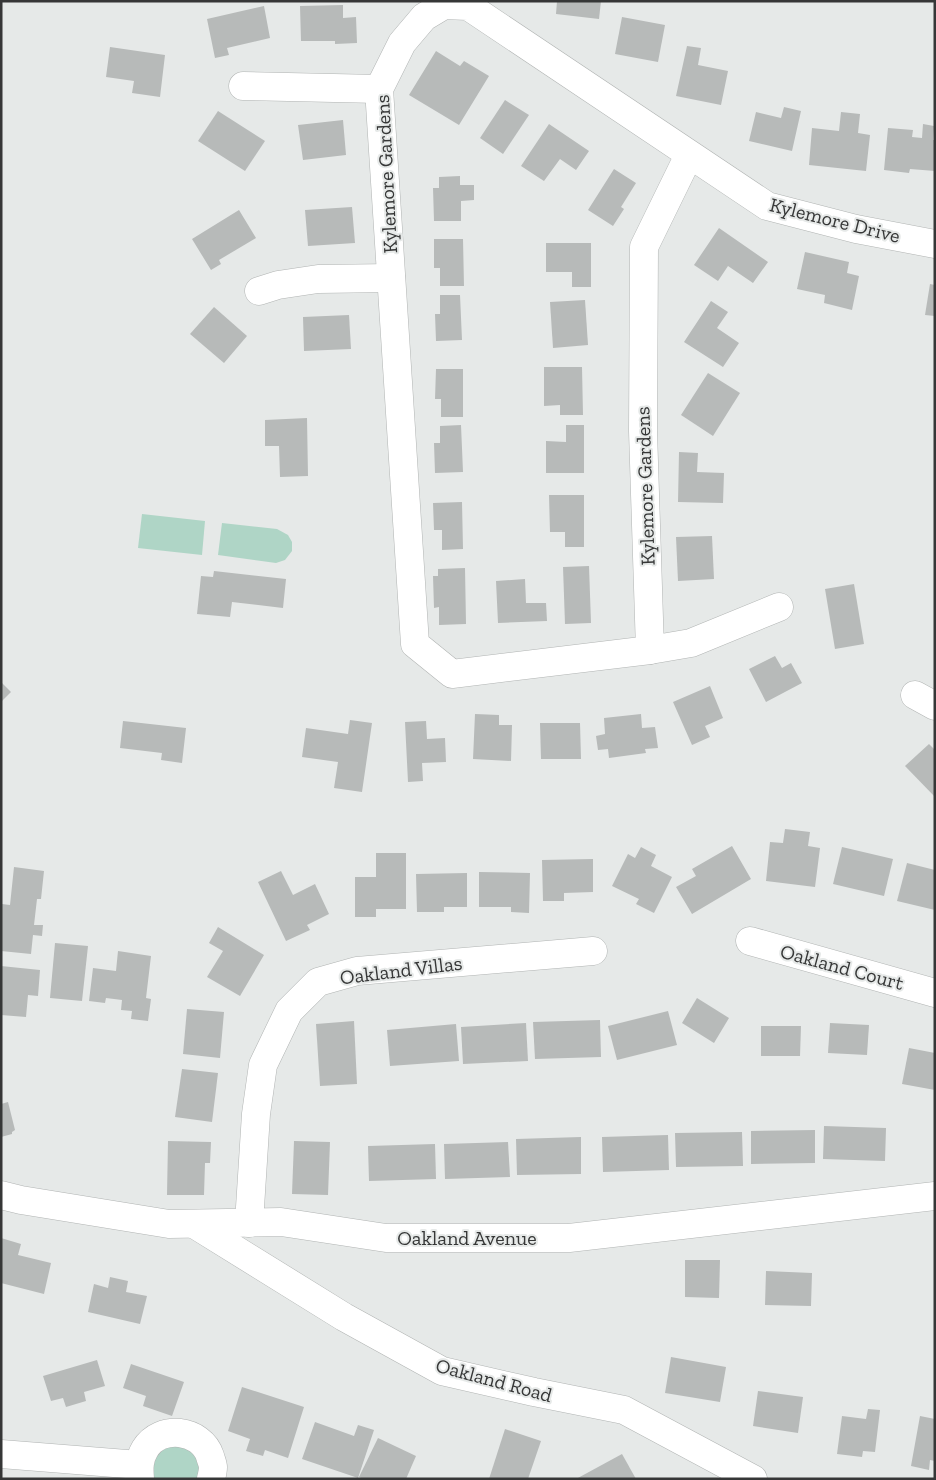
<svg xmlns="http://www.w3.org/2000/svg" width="936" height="1480" viewBox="0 0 936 1480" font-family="'Zilla Slab',serif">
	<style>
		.green { fill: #afd5c6 }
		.building { fill: #b7bab9 }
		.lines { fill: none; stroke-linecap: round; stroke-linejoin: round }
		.street-casing { stroke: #b1b4b3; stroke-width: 29 }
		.street { stroke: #fff; stroke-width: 28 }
		.labels { text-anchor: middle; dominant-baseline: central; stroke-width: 4; stroke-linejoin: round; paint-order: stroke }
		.street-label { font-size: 20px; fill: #363737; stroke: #e6e9e8 }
	</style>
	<rect width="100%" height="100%" fill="#e6e9e8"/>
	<g class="green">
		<polygon points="142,514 205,521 202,555 138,548"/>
		<polygon points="222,523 277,529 288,535 292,542 292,551 285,560 276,563 218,555"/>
		<path d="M 171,1445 C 189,1446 205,1459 197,1479 L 153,1479 C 151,1457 152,1457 171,1445 Z"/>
	</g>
	<g class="building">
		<polygon points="557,1 601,1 599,19 556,14"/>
		<polygon points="343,5 343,18 356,17 357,43 335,44 335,41 301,41 300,6"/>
		<polygon points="264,6 270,38 227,48 229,55 215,58 207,19"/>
		<polygon points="622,17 665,25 658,62 615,54"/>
		<polygon points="687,46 701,48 698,65 728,71 721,105 676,96"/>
		<polygon points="110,47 165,55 160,97 132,93 134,81 106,77"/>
		<polygon points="436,51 460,66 464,61 489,76 459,125 409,95"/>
		<polygon points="505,100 529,115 503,154 480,138"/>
		<polygon points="784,107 801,111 792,151 749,141 756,112 781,118"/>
		<polygon points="218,111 265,141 245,171 198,141"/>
		<polygon points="841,112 860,114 858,133 870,135 866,171 809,165 812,128 839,131"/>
		<polygon points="343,120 346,155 303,160 298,125"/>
		<polygon points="549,124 589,151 576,170 560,159 544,181 521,166"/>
		<polygon points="923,124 934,126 933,140 935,140 935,171 910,169 909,173 884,170 888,128 913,130 912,137 922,138"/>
		<polygon points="614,169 636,183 621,207 624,209 613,226 588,210"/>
		<polygon points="460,176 460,185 474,185 474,200 461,201 461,221 434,221 433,188 439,188 439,177"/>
		<polygon points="352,207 355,243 308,246 305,210"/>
		<polygon points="239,210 256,238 219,260 221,264 211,270 192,239"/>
		<polygon points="719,228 768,262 753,283 728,266 718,281 694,265"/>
		<polygon points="434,239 463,239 464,286 440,286 440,268 434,268"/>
		<polygon points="546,243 591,243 591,287 572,287 572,272 546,272"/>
		<polygon points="805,252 849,262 847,273 859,276 852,310 824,303 825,295 797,289"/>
		<polygon points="930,284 935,285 935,316 925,315"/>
		<polygon points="440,295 460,295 462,340 436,341 435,314 440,314"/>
		<polygon points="585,300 588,345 553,348 550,302"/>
		<polygon points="711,301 728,312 717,328 739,343 723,367 684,342"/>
		<polygon points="214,307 247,336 224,363 190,334"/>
		<polygon points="349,315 351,349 304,351 303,317"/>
		<polygon points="544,367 582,367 583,415 560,415 560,405 544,406"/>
		<polygon points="436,369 463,369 463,417 441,417 441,399 435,399"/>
		<polygon points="708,373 740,393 713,436 681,415"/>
		<polygon points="307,418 308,476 280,477 279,446 265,446 265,420"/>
		<polygon points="461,425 463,472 435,473 434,443 440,443 440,426"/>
		<polygon points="566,425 584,425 584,473 546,473 546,441 566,442"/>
		<polygon points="679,452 698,453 697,472 724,473 723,503 678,502"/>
		<polygon points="549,495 584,495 584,547 565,547 565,532 550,532"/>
		<polygon points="462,502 463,549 442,550 442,530 434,530 433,503"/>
		<polygon points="712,536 714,579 678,581 676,537"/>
		<polygon points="589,566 591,623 565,624 563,567"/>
		<polygon points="465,568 466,624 439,625 439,607 434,608 433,576 438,576 438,569"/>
		<polygon points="214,571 286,579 283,608 232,602 230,617 197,614 201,576 213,577"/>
		<polygon points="525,579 526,603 546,603 547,621 498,623 496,581"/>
		<polygon points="854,584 864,644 835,649 825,589"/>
		<polygon points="775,656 782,668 791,663 802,683 766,702 749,669"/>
		<polygon points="1,682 11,692 1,702"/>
		<polygon points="710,686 723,718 705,726 710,737 692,745 673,702"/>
		<polygon points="475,714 499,715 499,725 512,725 511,761 473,759"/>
		<polygon points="641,714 642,728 655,727 658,748 645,749 646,753 609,758 608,749 598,750 596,736 605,734 604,718"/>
		<polygon points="350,720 372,723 362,792 334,788 338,762 302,757 306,728 348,734"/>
		<polygon points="123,721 186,728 182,763 161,760 162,753 120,748"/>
		<polygon points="426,721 427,739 445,738 446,762 422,763 423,781 408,782 405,722"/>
		<polygon points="540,723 580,723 581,759 541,759"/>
		<polygon points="929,744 935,750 935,797 905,766"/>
		<polygon points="785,829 810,832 808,846 820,848 815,887 766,881 770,842 783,843"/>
		<polygon points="732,846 751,879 692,914 676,887 696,876 692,869"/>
		<polygon points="641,847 656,855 651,866 672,877 654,913 636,904 639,899 612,886 628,854 635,858"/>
		<polygon points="842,847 893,859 884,896 833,884"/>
		<polygon points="376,853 406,853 406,909 376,909 376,917 355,917 355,877 376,877"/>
		<polygon points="593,859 593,892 564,893 564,901 543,901 542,860"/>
		<polygon points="907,863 935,870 935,910 897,901"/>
		<polygon points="14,867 44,871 41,899 37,899 34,925 43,925 42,936 33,935 31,954 1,951 2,904 10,905"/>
		<polygon points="281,871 293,895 315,884 329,914 307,925 310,930 286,941 258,882"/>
		<polygon points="479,872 530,873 529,913 511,912 511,907 479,907"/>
		<polygon points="467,873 467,907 444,907 444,912 417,912 416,874"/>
		<polygon points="218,927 264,955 240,996 207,977 223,951 209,943"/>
		<polygon points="55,943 88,946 82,1001 50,998"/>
		<polygon points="118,951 151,956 146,998 151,999 148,1021 131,1019 132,1011 121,1010 122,1000 106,998 105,1003 89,1001 93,968 116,971"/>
		<polygon points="1,966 40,970 38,996 28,995 26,1017 1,1015"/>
		<polygon points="697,998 729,1018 714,1043 682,1023"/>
		<polygon points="187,1009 224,1012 220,1058 183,1054"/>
		<polygon points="668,1011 677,1045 617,1060 608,1026"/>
		<polygon points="600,1020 601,1057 535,1059 533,1022"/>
		<polygon points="354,1021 357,1084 320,1086 316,1024"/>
		<polygon points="526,1023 528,1061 463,1064 461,1027"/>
		<polygon points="830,1023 869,1025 867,1055 828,1053"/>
		<polygon points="456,1024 459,1061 390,1066 387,1030"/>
		<polygon points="761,1026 801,1026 800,1056 761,1056"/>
		<polygon points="909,1048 935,1053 935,1090 902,1084"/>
		<polygon points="182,1069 218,1073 212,1122 175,1117"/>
		<polygon points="8,1102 15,1130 12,1132 12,1134 1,1137 1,1104"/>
		<polygon points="824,1126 886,1128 885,1161 823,1159"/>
		<polygon points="815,1130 815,1163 751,1164 751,1131"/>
		<polygon points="742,1132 743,1166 676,1167 675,1133"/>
		<polygon points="668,1135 669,1170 603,1172 602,1137"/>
		<polygon points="581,1137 581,1174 517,1175 516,1139"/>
		<polygon points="168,1141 211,1142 210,1163 205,1163 204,1195 167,1195"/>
		<polygon points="294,1141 330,1142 328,1195 292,1194"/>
		<polygon points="508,1142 510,1177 445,1179 444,1144"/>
		<polygon points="435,1144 436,1179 369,1181 368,1146"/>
		<polygon points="1,1238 21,1244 18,1255 51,1263 44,1294 1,1283"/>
		<polygon points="685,1260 720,1260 719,1298 685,1297"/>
		<polygon points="766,1271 812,1273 811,1306 765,1305"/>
		<polygon points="110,1277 128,1281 126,1292 147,1296 140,1324 88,1312 94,1284 108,1288"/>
		<polygon points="671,1357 726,1367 720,1402 665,1393"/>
		<polygon points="97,1360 105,1386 84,1392 86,1401 66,1407 63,1398 51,1401 43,1376"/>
		<polygon points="131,1364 184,1382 172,1416 143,1406 146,1396 123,1388"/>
		<polygon points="242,1387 304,1407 288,1458 265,1450 263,1456 246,1451 250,1439 228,1431"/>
		<polygon points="758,1391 803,1397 798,1433 753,1426"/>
		<polygon points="868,1409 880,1410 875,1452 863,1451 862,1457 837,1454 842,1416 866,1419"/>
		<polygon points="920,1416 935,1419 935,1461 930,1460 929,1470 911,1466"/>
		<polygon points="315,1422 354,1436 358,1425 374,1430 358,1478 302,1459"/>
		<polygon points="505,1429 541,1441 528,1479 489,1479"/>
		<polygon points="378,1438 416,1456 406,1479 363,1479 359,1477"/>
		<polygon points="622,1454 636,1479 576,1479"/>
	</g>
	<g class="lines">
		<g class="street-casing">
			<g id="street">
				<polyline points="243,86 379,89"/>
				<polyline points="689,155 644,247 643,431 650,650 452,674 415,644 379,89 402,43 424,17 444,5 468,6 767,206 856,229 935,244"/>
				<polyline points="259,291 278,285 318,279 391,278"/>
				<polyline points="650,650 691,643 779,607"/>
				<polyline points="915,695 935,706"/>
				<polyline points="750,941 935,993"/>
				<polyline points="1,1195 21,1200 169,1224 281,1222 386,1238 569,1238 935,1196"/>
				<polyline points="249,1223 256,1114 263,1065 289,1011 318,982 357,971 593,951"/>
				<polyline points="194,1224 344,1317 442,1371 534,1392 624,1410 753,1479"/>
				<polyline points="1,1454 139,1465"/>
				<path d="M 140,1479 C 139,1468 139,1459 145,1449 C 160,1424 201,1429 210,1456 C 211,1460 213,1464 213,1467 C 213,1471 212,1475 211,1479"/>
			</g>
		</g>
		<use href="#street" class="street"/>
	</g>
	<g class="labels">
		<g class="street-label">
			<text transform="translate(386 174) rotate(-93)">Kylemore Gardens</text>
			<text transform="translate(835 220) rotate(14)">Kylemore Drive</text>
			<text transform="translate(645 486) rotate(-92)">Kylemore Gardens</text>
			<text transform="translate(842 967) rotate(15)">Oakland Court</text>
			<text transform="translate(401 970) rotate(-7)">Oakland Villas</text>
			<text x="467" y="1238">Oakland Avenue</text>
			<text transform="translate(494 1380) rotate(15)">Oakland Road</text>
		</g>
	</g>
	<rect width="936" height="1480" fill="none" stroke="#363737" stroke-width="5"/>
</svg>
